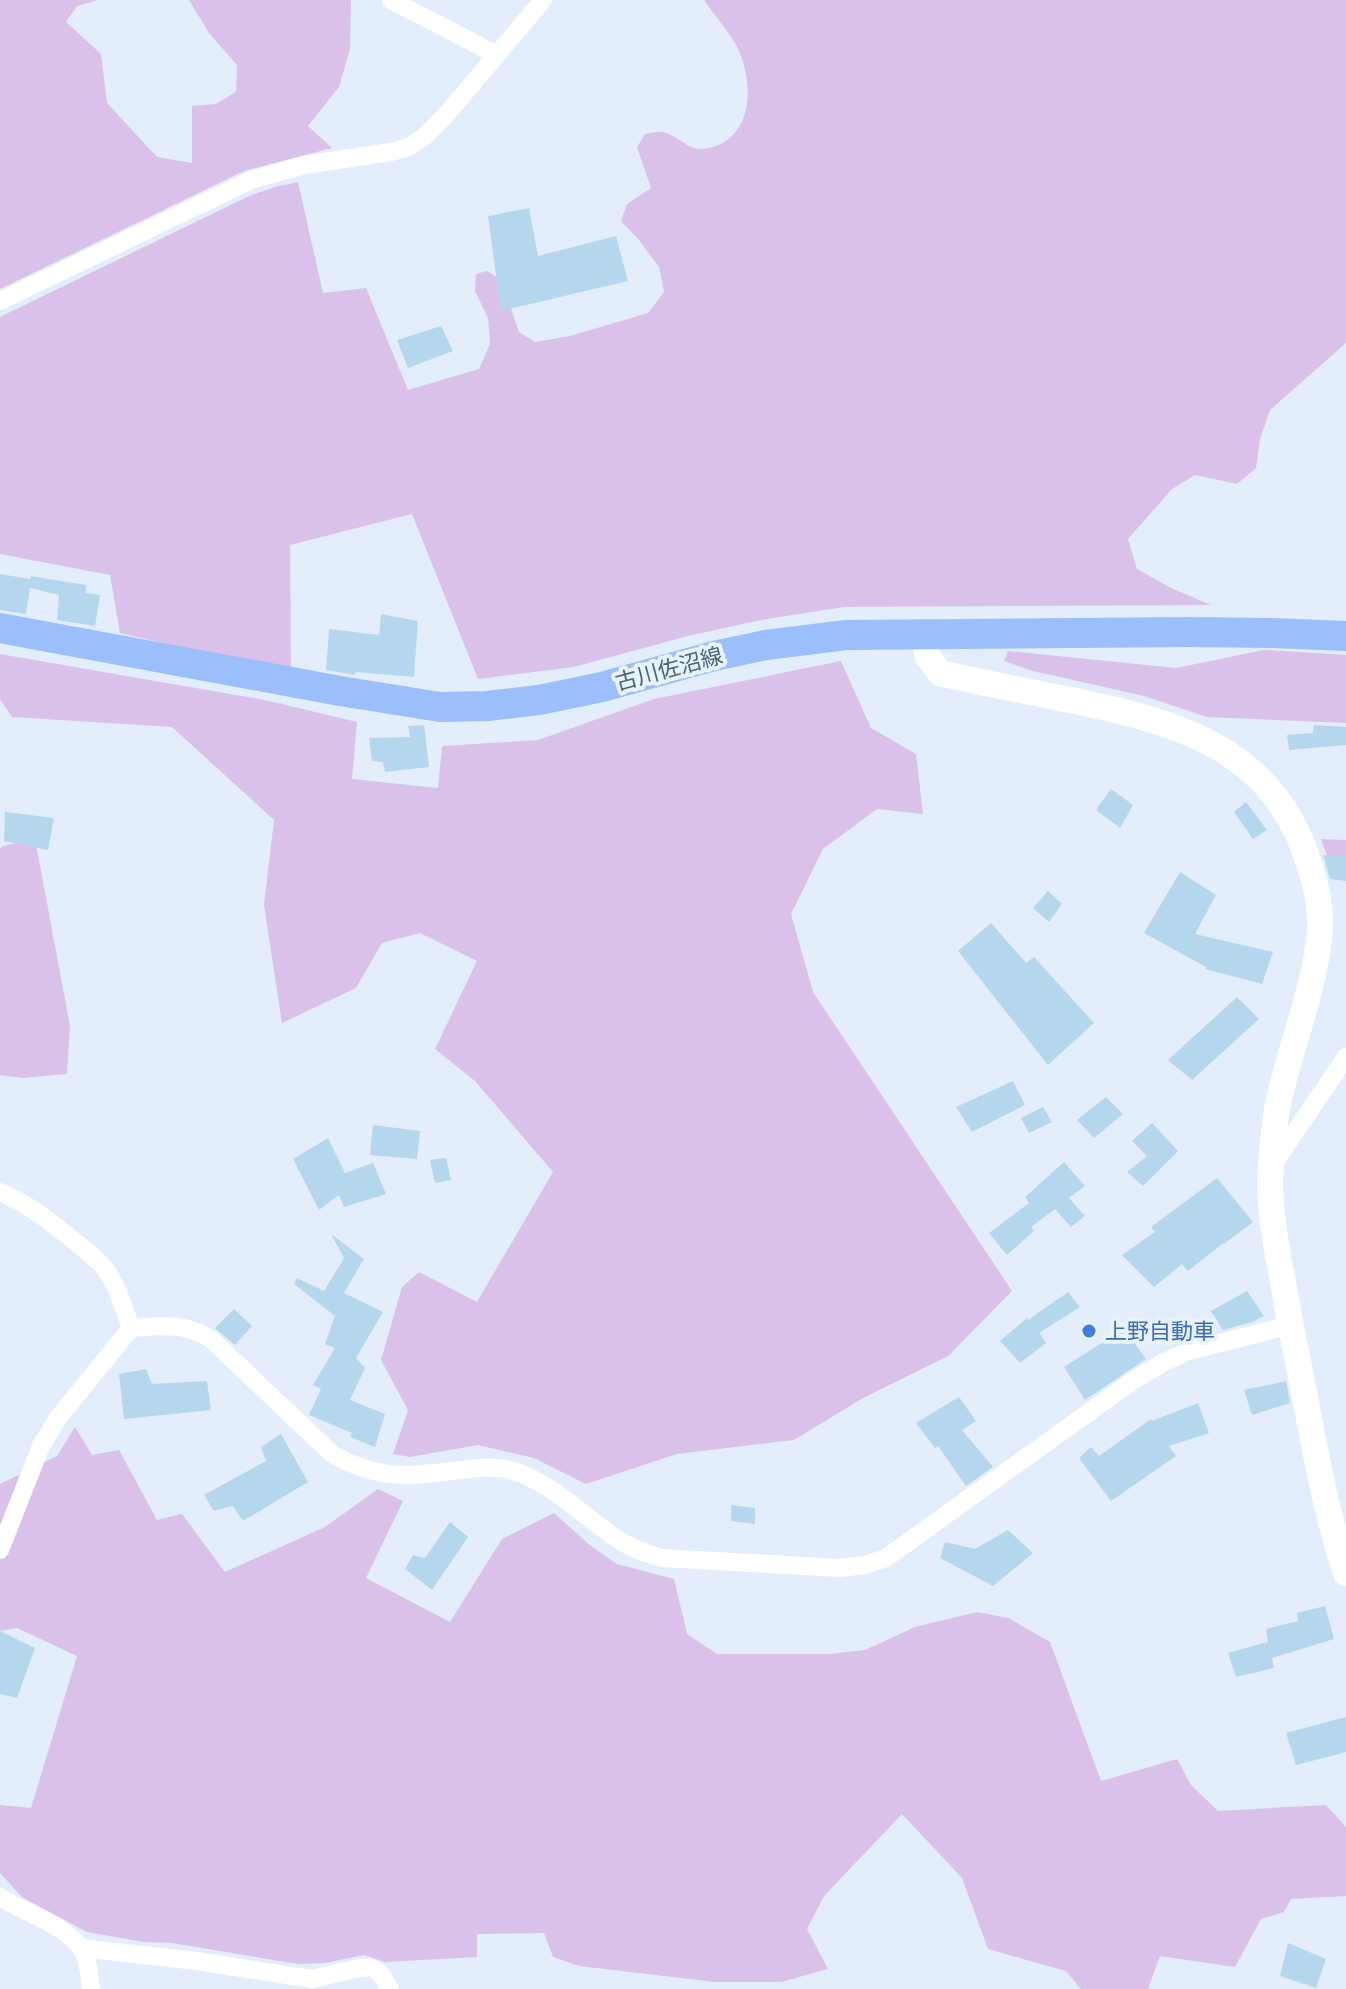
<svg xmlns="http://www.w3.org/2000/svg" width="1346" height="1989" viewBox="0 0 1346 1989" font-family="'DM Sans','Noto Sans JP',sans-serif">
	<style>
		.green { fill: #d9c1ea }
		.building { fill: #b5d7ed }
		.lines { fill: none; stroke-linecap: round; stroke-linejoin: round }
		.street { stroke: #fff; stroke-width: 18 }
		.secondary { stroke: #fff; stroke-width: 26 }
		.primary { stroke: #9abffc; stroke-width: 30 }
		.shop-dot { fill: #3f7fe0; stroke: #e9f2ff; stroke-width: 3 }
		.labels { text-anchor: middle; dominant-baseline: central; stroke-width: 8; stroke-linejoin: round; paint-order: stroke }
		.street-label { font-size: 22px; fill: #496574; stroke: #e9f2ff }
		.shop-label { font-size: 22px; fill: #366cbe; stroke: #e9f2ff; text-anchor: start }
	</style>
	<rect width="100%" height="100%" fill="#e3edfc"/>
	<g class="green">
		<polygon points="0,0 98,0 77,6 66,22 101,54 107,103 157,157 192,163 192,106 216,104 236,92 237,65 209,33 189,0 351,0 350,49 339,87 308,126 332,148 244,171 0,289"/>
		<path d="M 704,0 L 1346,0 L 1346,343 L 1270,410 L 1260,439 L 1256,468 L 1237,484 L 1195,475 L 1172,489 L 1128,539 L 1137,569 L 1171,588 L 1211,605 L 844,607 L 761,620 L 688,636 L 574,667 L 478,679 L 412,514 L 290,545 L 291,673 L 120,633 L 110,575 L 0,554 L 0,317 L 249,196 L 275,187 L 298,182 L 323,293 L 366,288 L 408,390 L 479,369 L 490,344 L 488,318 L 475,291 L 476,274 L 487,271 L 501,280 L 519,332 L 535,342 L 570,336 L 648,313 L 664,292 L 659,267 L 639,240 L 621,221 L 627,204 L 651,188 L 637,147 L 645,134 C 650,133 658,131 663,132 C 677,135 688,150 702,149 C 754,144 756,82 736,45 C 728,30 714,15 704,0 Z"/>
		<polygon points="1264,650 1346,655 1346,723 1207,717 1144,696 1033,671 1004,661 1008,651 1176,668"/>
		<polygon points="0,654 265,700 357,722 352,779 438,788 442,746 538,740 654,699 841,661 871,728 916,754 923,814 877,809 823,849 791,914 813,992 1012,1291 948,1356 863,1398 794,1440 677,1454 586,1484 534,1458 478,1445 410,1457 393,1454 408,1410 381,1360 402,1287 419,1272 477,1302 553,1172 475,1081 435,1049 477,961 420,933 382,943 356,988 282,1023 264,905 274,820 172,727 12,717 0,699"/>
		<polygon points="35,839 70,1026 67,1074 23,1078 0,1075 0,849 3,846"/>
		<polygon points="1321,839 1346,840 1346,861 1329,861"/>
		<polygon points="75,1427 92,1455 119,1450 157,1520 182,1514 225,1572 325,1527 378,1489 403,1501 366,1578 450,1622 502,1539 554,1513 591,1546 617,1564 674,1579 687,1634 717,1654 829,1654 865,1650 915,1627 977,1612 1008,1618 1050,1642 1101,1781 1177,1759 1191,1785 1218,1811 1326,1805 1346,1827 1346,1896 1291,1899 1284,1912 1261,1919 1235,1967 1160,1956 1148,1989 1081,1989 1066,1971 988,1949 962,1878 902,1814 824,1896 807,1929 828,1969 781,1982 715,1982 579,1966 553,1957 544,1933 477,1934 477,1957 385,1962 364,1955 325,1963 298,1964 172,1943 144,1942 87,1932 22,1897 0,1873 0,1805 31,1808 77,1656 17,1628 0,1631 0,1484 57,1456"/>
	</g>
	<g class="building">
		<polygon points="529,208 538,256 616,236 628,281 501,311 488,216"/>
		<polygon points="441,326 453,351 408,368 397,340"/>
		<polygon points="0,574 30,579 31,576 86,585 86,593 100,595 95,626 57,620 59,595 30,588 26,614 0,610"/>
		<polygon points="381,614 418,621 414,677 355,672 355,675 326,670 329,629 379,635"/>
		<polygon points="424,725 429,767 385,772 383,762 372,761 369,738 410,737 408,726"/>
		<polygon points="1314,725 1346,727 1346,745 1289,750 1287,735 1313,733"/>
		<polygon points="1111,789 1133,805 1120,828 1096,810"/>
		<polygon points="1246,802 1267,830 1253,839 1234,812"/>
		<polygon points="5,812 54,818 48,850 4,841"/>
		<polygon points="1323,855 1346,855 1346,881 1330,879"/>
		<polygon points="1180,872 1216,895 1195,934 1273,952 1262,984 1205,969 1206,967 1144,933"/>
		<polygon points="1048,891 1062,904 1049,922 1033,908"/>
		<polygon points="991,923 1026,963 1034,957 1094,1023 1048,1065 958,951"/>
		<polygon points="1237,997 1259,1019 1192,1080 1168,1060"/>
		<polygon points="1013,1081 1025,1105 972,1132 956,1107"/>
		<polygon points="1106,1097 1123,1114 1094,1138 1077,1120"/>
		<polygon points="1043,1107 1052,1122 1029,1133 1021,1118"/>
		<polygon points="1152,1123 1178,1151 1143,1186 1127,1172 1147,1156 1132,1141"/>
		<polygon points="373,1125 420,1131 417,1159 370,1155"/>
		<polygon points="328,1138 345,1173 373,1163 386,1194 344,1207 339,1195 319,1210 293,1159"/>
		<polygon points="446,1158 451,1180 435,1183 430,1160"/>
		<polygon points="1064,1162 1085,1186 1069,1198 1085,1216 1071,1227 1055,1209 1031,1227 1034,1231 1007,1255 989,1233 1029,1203 1025,1197"/>
		<polygon points="1217,1178 1253,1222 1224,1244 1223,1243 1188,1271 1182,1264 1154,1287 1122,1255 1155,1232 1151,1227"/>
		<polygon points="331,1234 364,1259 344,1293 383,1312 356,1358 365,1368 350,1400 385,1414 375,1447 350,1437 352,1433 309,1415 321,1389 313,1385 335,1348 325,1344 335,1316 294,1284 297,1278 324,1291 344,1258"/>
		<polygon points="1247,1291 1264,1316 1252,1322 1223,1330 1211,1311"/>
		<polygon points="1068,1292 1080,1307 1039,1333 1046,1343 1020,1363 1000,1341 1027,1318 1028,1320"/>
		<polygon points="234,1309 252,1326 235,1345 215,1328"/>
		<polygon points="1124,1329 1146,1359 1085,1400 1064,1367"/>
		<polygon points="146,1369 152,1384 207,1381 211,1410 124,1419 119,1374"/>
		<polygon points="1286,1381 1290,1403 1252,1415 1244,1390"/>
		<polygon points="959,1397 976,1421 962,1430 993,1467 966,1486 938,1446 935,1448 916,1423"/>
		<polygon points="1198,1403 1209,1433 1169,1446 1176,1456 1111,1501 1079,1458 1091,1447 1099,1456 1151,1419 1152,1421"/>
		<polygon points="281,1434 308,1482 243,1521 233,1506 214,1511 204,1495 266,1461 261,1447"/>
		<polygon points="731,1505 755,1508 755,1524 731,1521"/>
		<polygon points="450,1522 468,1537 432,1590 405,1569 413,1555 425,1558"/>
		<polygon points="1008,1530 1033,1553 993,1586 940,1558 945,1542 975,1549"/>
		<polygon points="1325,1606 1334,1639 1272,1658 1274,1668 1236,1677 1228,1653 1268,1642 1266,1629 1298,1621 1297,1613"/>
		<polygon points="0,1631 35,1648 17,1698 0,1694"/>
		<polygon points="1346,1717 1346,1752 1296,1765 1286,1733"/>
		<polygon points="1288,1943 1326,1959 1316,1988 1280,1976"/>
	</g>
	<g class="lines">
		<g class="street">
			<polyline points="391,0 497,55"/>
			<polyline points="0,301 251,180 304,165 391,152 409,147 426,135 446,115 543,0"/>
			<polyline points="1272,1166 1346,1057"/>
			<path d="M 0,1192 C 30,1205 48,1220 73,1240 C 84,1249 98,1259 106,1270 C 118,1287 124,1309 131,1328"/>
			<path d="M 0,1550 L 41,1446 L 58,1418 L 131,1328 C 161,1326 184,1322 211,1339 L 332,1454 C 379,1481 409,1476 461,1470 C 477,1468 494,1466 510,1470 C 553,1482 585,1519 622,1542 C 635,1550 648,1554 662,1558 L 840,1568 L 865,1565 L 886,1558 L 1131,1382 L 1164,1362 L 1189,1351 L 1291,1325"/>
			<path d="M 0,1897 C 26,1914 60,1922 80,1947 C 89,1957 89,1976 91,1989"/>
			<path d="M 81,1948 L 196,1961 L 312,1979 C 325,1977 362,1965 372,1968 C 381,1971 386,1982 390,1989"/>
		</g>
		<path class="secondary" d="M 922,633 L 928,657 L 940,673 C 983,683 1027,691 1070,700 C 1171,721 1266,744 1305,852 C 1314,876 1321,903 1320,929 C 1316,982 1295,1035 1282,1087 C 1275,1112 1273,1138 1271,1165 C 1268,1198 1274,1233 1280,1266 C 1286,1298 1291,1330 1298,1361 C 1312,1432 1323,1504 1346,1573"/>
		<polyline class="primary" points="0,628 340,691 440,707 487,706 539,700 602,687 714,656 766,645 846,635 1188,632 1273,633 1346,636"/>
	</g>
	<circle class="shop-dot" cx="1089" cy="1331" r="8"/>
	<g class="labels">
		<g class="street-label">
			<text transform="translate(669 669) rotate(-15)">古川佐沼線</text>
		</g>
		<g class="shop-label">
			<text x="1105" y="1331">上野自動車</text>
		</g>
	</g>
</svg>
